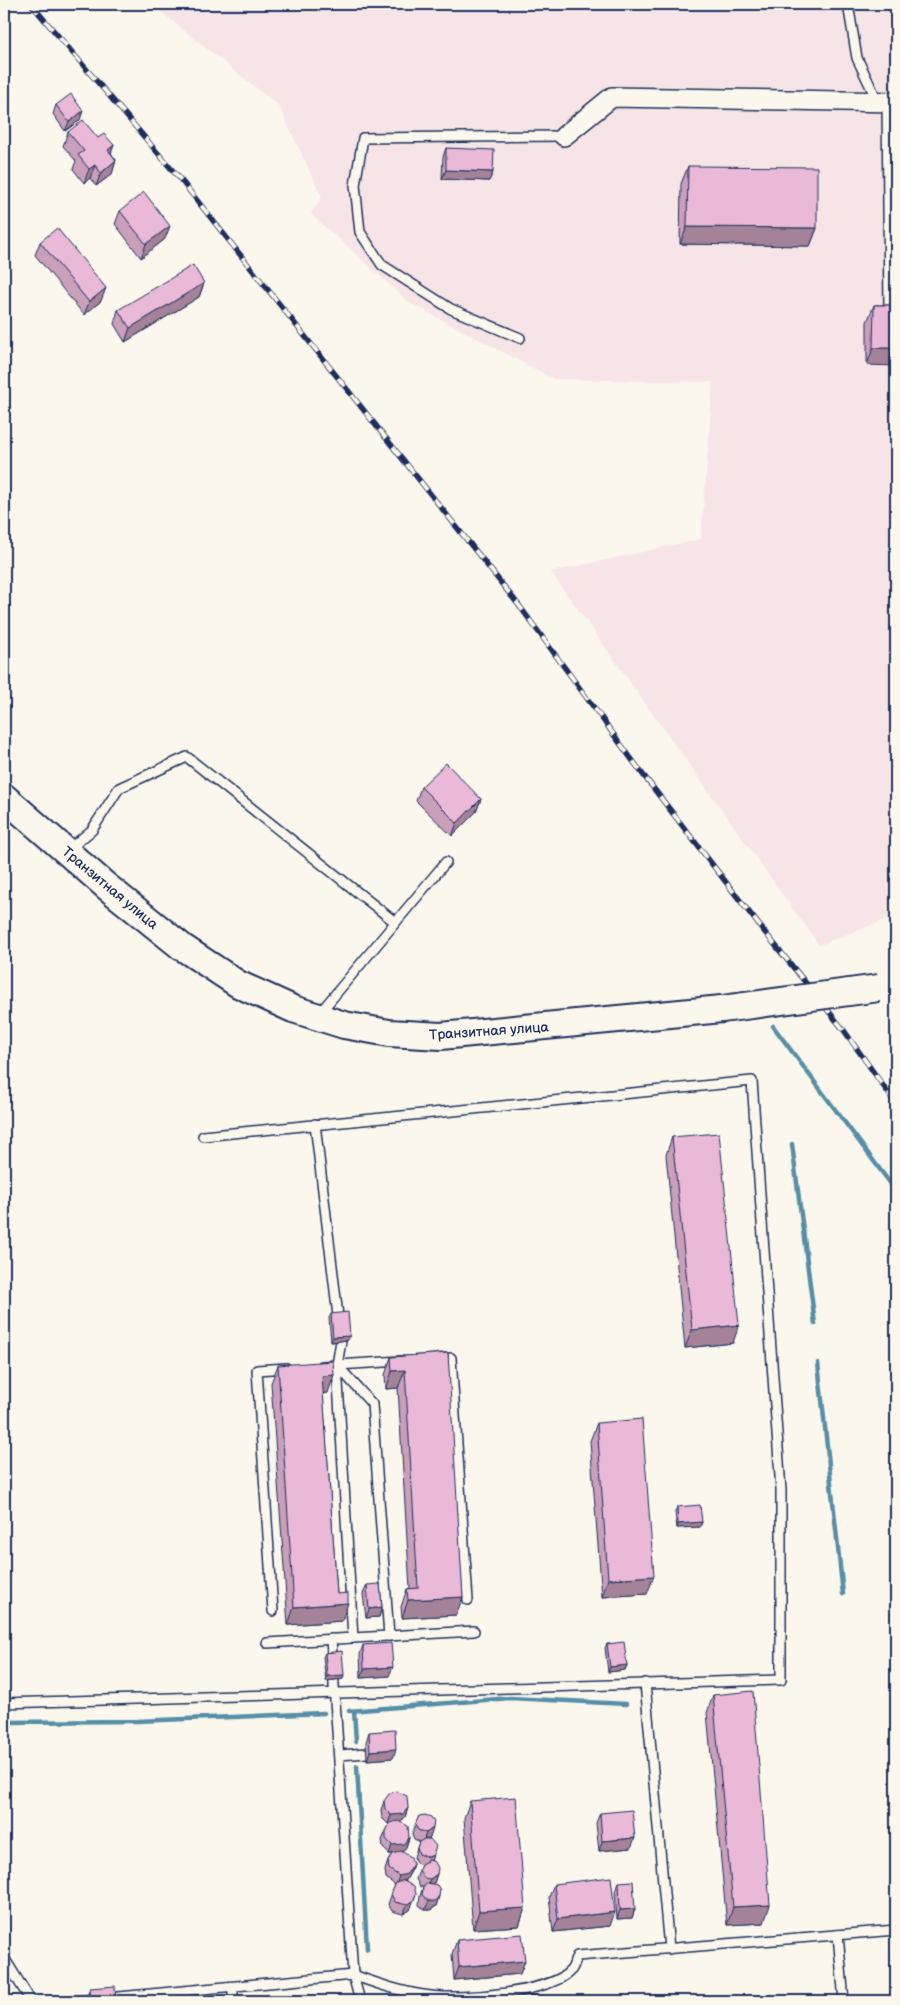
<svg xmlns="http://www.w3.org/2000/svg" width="900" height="2005" viewBox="0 0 900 2005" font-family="'Balsamiq Sans',sans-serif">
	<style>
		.built { fill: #f6e4e6 }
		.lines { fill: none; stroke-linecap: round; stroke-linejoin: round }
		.stream { stroke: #568ea8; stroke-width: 4.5 }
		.service-casing { stroke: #1b2f5e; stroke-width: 12 }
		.minor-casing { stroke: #1b2f5e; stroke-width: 22 }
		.secondary-casing { stroke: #1b2f5e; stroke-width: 30 }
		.service { stroke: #fbf7ec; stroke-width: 9 }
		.minor { stroke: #fbf7ec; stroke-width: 19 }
		.secondary { stroke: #fbf7ec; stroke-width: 26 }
		.rail-casing { stroke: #1b2f5e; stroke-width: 5.5 }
		.rail { stroke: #fbf7ec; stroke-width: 4; stroke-dasharray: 11; stroke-linecap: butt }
		.secondary-bridge-casing { stroke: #1b2f5e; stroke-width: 30; stroke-linecap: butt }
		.secondary-bridge { stroke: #fbf7ec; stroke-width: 26 }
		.wall { fill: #c99fba; stroke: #1b2f5e }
		.shaded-wall { fill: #a48297; stroke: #1b2f5e }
		.building { fill: #eab9d8; stroke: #1b2f5e }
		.labels { text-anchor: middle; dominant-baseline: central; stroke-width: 4; stroke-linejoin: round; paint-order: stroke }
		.street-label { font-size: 14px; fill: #1b2f5e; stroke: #fbf7ec }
	</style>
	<rect width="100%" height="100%" fill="#fbf7ec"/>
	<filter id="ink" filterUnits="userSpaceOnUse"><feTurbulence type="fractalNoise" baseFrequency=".02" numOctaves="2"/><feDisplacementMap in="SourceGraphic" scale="10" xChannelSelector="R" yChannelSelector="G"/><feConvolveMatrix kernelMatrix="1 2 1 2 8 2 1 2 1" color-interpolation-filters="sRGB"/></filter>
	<g filter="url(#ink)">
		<polygon class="built" points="151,4 896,4 896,916 819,945 551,572 701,539 713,382 554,379 410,303 311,214 322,197 279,106"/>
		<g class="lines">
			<g class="stream">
				<polyline points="773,1026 896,1191"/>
				<polyline points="792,1144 815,1324"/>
				<polyline points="818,1363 843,1594"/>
				<polyline points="349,1711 510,1698 626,1704"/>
				<polyline points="354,1711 356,1741"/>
				<polyline points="4,1722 138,1721 324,1713"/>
				<polyline points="357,1766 367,1949"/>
			</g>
			<g class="service-casing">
				<g id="service">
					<polyline points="848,4 857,58 878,102"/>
					<polyline points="887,102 889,309"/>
					<polyline points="520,338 451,309 382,265 360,232 355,185 363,138 564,136"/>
					<polyline points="68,850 92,830 119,788 187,757 395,922"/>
					<polyline points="318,1015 446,862"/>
					<polyline points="315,1124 341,1341 337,1365 353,1638"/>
					<polyline points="436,1359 451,1358 468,1600"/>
					<polyline points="337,1365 372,1404 389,1636"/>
					<polyline points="322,1366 401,1361"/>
					<polyline points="273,1611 257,1370 286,1368"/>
					<polyline points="331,1639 353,1975 360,2001"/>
					<polyline points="267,1643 474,1631"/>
					<polyline points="645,1683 669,1949"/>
					<polyline points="4,1703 781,1680 781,1490 752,1081 203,1136"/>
					<polyline points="339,1755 367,1753"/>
					<polyline points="838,1935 844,2001"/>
					<polyline points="4,1958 31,2001"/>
					<polyline points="233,1987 233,2001"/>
					<path d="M 76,2001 L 353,1975 C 378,1984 404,1993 431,1996 C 460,2000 552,1993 571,1970 C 574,1967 575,1960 577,1956 L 896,1930"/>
				</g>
			</g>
			<g class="minor-casing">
				<polyline id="minor" points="564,136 612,97 896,102"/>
			</g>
			<g class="secondary-casing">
				<polyline id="secondary" points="4,797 106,886 182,947 238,984 293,1009 344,1025 389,1033 441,1036 722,1009"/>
			</g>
			<use href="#service" class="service"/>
			<use href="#minor" class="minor"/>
			<use href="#secondary" class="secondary"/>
			<g class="rail-casing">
				<polyline id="rail" points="31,4 180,179 521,608 644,776 759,925 843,1029 896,1104"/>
			</g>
			<use href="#rail" class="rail"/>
			<g class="secondary-bridge-casing">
				<polyline id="secondary-bridge" points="722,1009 879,988"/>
			</g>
			<use href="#secondary-bridge" class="secondary-bridge"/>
		</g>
		<g class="wall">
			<polygon points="56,105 80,120 65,131 53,114"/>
			<polygon points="68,132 98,138 114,145 111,153 116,160 112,174 96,186 90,178 84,183 73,169 76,161 63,146"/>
			<polygon points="446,148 493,172 489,181 442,179 443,157"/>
			<polygon points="688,166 817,228 810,246 680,244 681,184"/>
			<polygon points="120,211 165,239 141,258 115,224"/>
			<polygon points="40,242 101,301 84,315 35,255"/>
			<polygon points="204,283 199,297 125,342 114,324 118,310"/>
			<polygon points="874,305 896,305 867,365 867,322"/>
			<polygon points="421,787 481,799 476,812 452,836 416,801"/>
			<polygon points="672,1137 733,1343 685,1348 666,1155"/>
			<polygon points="331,1314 350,1336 348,1340 331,1342 329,1318"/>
			<polygon points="448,1353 456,1615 402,1618 401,1607 407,1589 410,1589 398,1388 386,1389 385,1375 391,1357"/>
			<polygon points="278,1365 328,1393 323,1393 337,1594 342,1621 288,1625 271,1383"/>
			<polygon points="597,1423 647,1594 602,1597 590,1441"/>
			<polygon points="677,1507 702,1522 700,1527 677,1528 675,1512"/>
			<polygon points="367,1585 382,1607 379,1617 366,1618 363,1594"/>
			<polygon points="607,1644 627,1665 625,1670 608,1672 605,1648"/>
			<polygon points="363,1645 389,1676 361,1678 360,1654"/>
			<polygon points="325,1653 343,1679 326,1681 323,1657"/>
			<polygon points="713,1695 764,1923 727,1925 707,1713"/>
			<polygon points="369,1732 393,1758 367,1760 366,1742"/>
			<polygon points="384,1801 408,1808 405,1817 400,1822 409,1838 406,1847 402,1852 413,1864 410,1873 405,1881 410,1910 403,1914 392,1911 388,1904 395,1885 386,1878 385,1870 388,1861 393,1854 389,1854 383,1848 382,1840 386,1831 390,1824 388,1824 382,1818 381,1810"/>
			<polygon points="470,1801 525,1908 519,1926 473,1929 464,1818"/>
			<polygon points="600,1813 631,1848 599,1851 596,1823"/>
			<polygon points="419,1816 430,1838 428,1839 431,1861 437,1874 434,1883 432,1884 439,1896 436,1906 431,1910 425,1910 419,1905 420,1896 423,1887 420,1887 416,1879 421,1865 416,1863 414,1857 419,1842 420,1842 414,1839 412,1834"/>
			<polygon points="619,1882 635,1909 632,1918 617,1919 615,1891"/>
			<polygon points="554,1884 610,1926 553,1932 549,1897"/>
			<polygon points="457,1940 520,1974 454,1980 452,1954"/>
			<polygon points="90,1988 116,2001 89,2001 88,1992"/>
		</g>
		<g class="shaded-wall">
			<polygon points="83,111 80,120 65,131 69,122"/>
			<polygon points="114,145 109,159 108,150"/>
			<polygon points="116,160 112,174 96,186 101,173"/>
			<polygon points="95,165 90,178 84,183 89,169"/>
			<polygon points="446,170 493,172 489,181 442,179"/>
			<polygon points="170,226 165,239 141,258 146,244"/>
			<polygon points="687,227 817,228 810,246 680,244"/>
			<polygon points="204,283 199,297 125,342 130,328"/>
			<polygon points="106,288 101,301 84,315 89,302"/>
			<polygon points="873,348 896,348 896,366 867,365"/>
			<polygon points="481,799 476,812 452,836 457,823"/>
			<polygon points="739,1325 733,1343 685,1348 692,1330"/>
			<polygon points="350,1336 348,1340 331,1342 333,1337"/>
			<polygon points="405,1370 398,1388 386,1389 392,1371"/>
			<polygon points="334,1375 328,1393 315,1394 322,1376"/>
			<polygon points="702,1522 700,1527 677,1528 678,1524"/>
			<polygon points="654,1576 647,1594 602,1597 608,1579"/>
			<polygon points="463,1597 456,1615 402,1618 408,1600"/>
			<polygon points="348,1603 342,1621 288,1625 294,1607"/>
			<polygon points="382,1607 379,1617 366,1618 369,1609"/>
			<polygon points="627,1665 625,1670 608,1672 610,1667"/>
			<polygon points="393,1667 389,1676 361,1678 364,1669"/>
			<polygon points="344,1675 343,1679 326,1681 327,1676"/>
			<polygon points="396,1749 393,1758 367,1760 370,1751"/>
			<polygon points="408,1808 405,1817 400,1823 388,1824 391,1815"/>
			<polygon points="433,1828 430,1838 423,1842 426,1833"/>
			<polygon points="409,1838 406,1847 401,1853 389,1854 392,1845"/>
			<polygon points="635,1838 631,1848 599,1851 602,1841"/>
			<polygon points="433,1855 430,1864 424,1866 428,1857"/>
			<polygon points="413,1864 410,1873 404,1884 396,1885 399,1876"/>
			<polygon points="437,1874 434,1883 426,1888 430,1879"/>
			<polygon points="416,1894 410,1910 403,1914 407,1905"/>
			<polygon points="439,1896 436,1906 431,1910 425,1910 429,1901"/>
			<polygon points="770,1905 764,1923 727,1925 733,1907"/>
			<polygon points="525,1908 519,1926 473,1929 479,1911"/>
			<polygon points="635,1909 632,1918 617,1919 620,1910"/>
			<polygon points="615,1912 610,1926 553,1932 558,1919"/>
			<polygon points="525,1961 520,1974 454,1980 459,1967"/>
		</g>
		<g class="building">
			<polygon points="71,94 83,111 69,122 56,105"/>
			<polygon points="83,120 98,138 104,134 114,145 108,150 116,160 101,173 95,165 89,169 78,155 84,151 68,132"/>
			<polygon points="446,148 494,150 493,172 446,170"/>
			<polygon points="688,166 817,167 817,228 687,227"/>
			<polygon points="144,192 170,226 146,244 120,211"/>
			<polygon points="57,228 106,288 89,302 40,242"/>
			<polygon points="193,265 204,283 130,328 118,310"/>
			<polygon points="874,305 896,305 896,348 873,348"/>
			<polygon points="446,763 481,799 457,823 421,787"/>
			<polygon points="719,1133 739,1325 692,1330 672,1137"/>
			<polygon points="348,1312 350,1336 333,1337 331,1314"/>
			<polygon points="448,1353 463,1597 408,1600 407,1589 418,1588 405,1370 392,1371 391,1357"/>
			<polygon points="333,1361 334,1375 322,1376 337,1594 348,1593 348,1603 294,1607 278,1365"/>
			<polygon points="642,1419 654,1576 608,1579 597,1423"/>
			<polygon points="700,1505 702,1522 678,1524 677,1507"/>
			<polygon points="380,1584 382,1607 369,1609 367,1585"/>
			<polygon points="624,1642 627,1665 610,1667 607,1644"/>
			<polygon points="391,1643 393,1667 364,1669 363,1645"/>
			<polygon points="342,1651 344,1675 327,1676 325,1653"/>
			<polygon points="753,1691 770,1905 733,1907 713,1695"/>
			<polygon points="395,1730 396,1749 370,1751 369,1732"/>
			<polygon points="396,1791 407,1796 408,1808 403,1814 391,1815 385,1809 384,1801 389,1794"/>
			<polygon points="516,1797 525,1908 479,1911 470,1801"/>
			<polygon points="632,1810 635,1838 602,1841 600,1813"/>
			<polygon points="425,1815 431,1817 434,1822 433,1828 426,1833 418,1830 415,1825 419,1816"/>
			<polygon points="398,1821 408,1826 409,1838 404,1844 392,1845 386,1839 386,1831 390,1823"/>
			<polygon points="424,1839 430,1839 436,1846 433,1855 428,1857 419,1854 417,1848 419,1842"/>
			<polygon points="401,1851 411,1857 413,1864 407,1874 399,1876 389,1869 388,1861 393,1854"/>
			<polygon points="429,1860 435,1862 438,1868 437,1874 430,1879 424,1878 419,1870 421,1864"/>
			<polygon points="611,1877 615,1912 558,1919 554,1884"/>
			<polygon points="404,1880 414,1886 416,1894 413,1901 407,1905 395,1902 391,1894 396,1883"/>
			<polygon points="633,1881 635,1909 620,1910 619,1882"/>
			<polygon points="428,1883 437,1885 440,1890 439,1896 435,1901 429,1901 422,1895 423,1887"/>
			<polygon points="522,1934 525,1961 459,1967 457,1940"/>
			<polygon points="115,1986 116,2001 91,2001 90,1988"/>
			<polygon points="536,1995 536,2001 475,2001"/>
			<polygon points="191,1997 192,2001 155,2001 154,2000"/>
		</g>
	</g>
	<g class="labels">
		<g class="street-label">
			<text transform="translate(110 888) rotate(40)">Транзитная улица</text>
			<text transform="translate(489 1031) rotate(-4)">Транзитная улица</text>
		</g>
	</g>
	<rect width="900" height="2005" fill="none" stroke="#fbf7ec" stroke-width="20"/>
	<rect x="10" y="10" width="880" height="1985" fill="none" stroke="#1b2f5e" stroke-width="2" filter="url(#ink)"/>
</svg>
